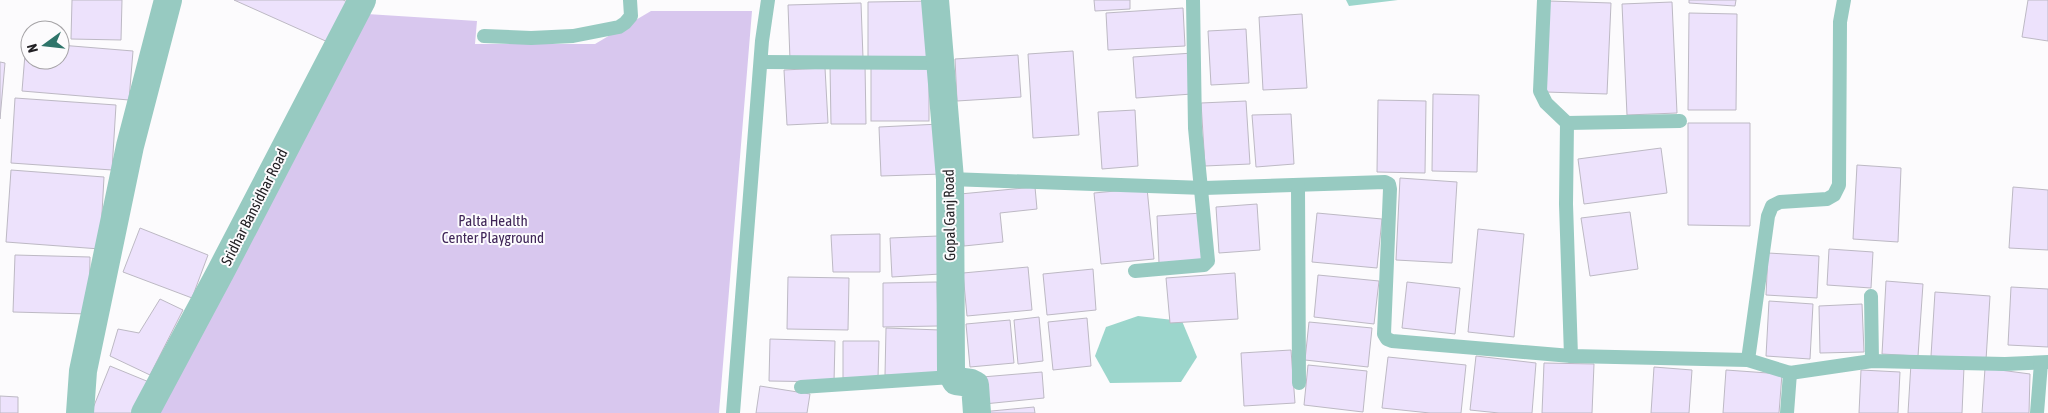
<svg xmlns="http://www.w3.org/2000/svg" width="2048" height="413" viewBox="0 0 2048 413" font-family="'Asap Condensed',sans-serif">
	<style>
		.green { fill: #d8c7ee }
		.water { fill: #9cd6cc }
		.building { fill: #ede2fc; stroke: #bdb9c4 }
		.lines { fill: none; stroke-linecap: round; stroke-linejoin: round }
		.service { stroke: #97cac1; stroke-width: 14 }
		.minor { stroke: #97cac1; stroke-width: 28 }
		.tertiary { stroke: #97cac1; stroke-width: 28 }
		.labels { text-anchor: middle; dominant-baseline: central; stroke-width: 4; stroke-linejoin: round; paint-order: stroke }
		.street-label { font-size: 15px; fill: #222024; stroke: #fcfbfd }
		.park-label { font-size: 15px; fill: #3e2457; stroke: #fcfbfd }
	</style>
	<rect width="100%" height="100%" fill="#fcfbfd"/>
	<polygon class="green" points="651,11 752,11 719,413 152,413 367,14 477,21 475,44 595,44"/>
	<g class="water">
		<polygon points="1346,0 1398,0 1349,6"/>
		<polygon points="1138,316 1182,321 1197,357 1181,382 1110,383 1095,356 1106,327"/>
	</g>
	<g class="building">
		<polygon points="72,0 122,0 121,40 71,39"/>
		<polygon points="234,0 343,0 348,2 330,43"/>
		<polygon points="1094,0 1130,0 1130,9 1095,11"/>
		<polygon points="1689,0 1736,0 1735,6 1689,3"/>
		<polygon points="2028,0 2048,0 2048,41 2022,37"/>
		<polygon points="934,1 935,57 868,58 868,2"/>
		<polygon points="1549,1 1611,3 1607,94 1546,92"/>
		<polygon points="1672,2 1677,113 1627,115 1622,4"/>
		<polygon points="861,3 863,58 790,60 788,5"/>
		<polygon points="1183,8 1185,46 1108,50 1106,13"/>
		<polygon points="1689,13 1737,14 1736,110 1688,110"/>
		<polygon points="1302,14 1307,88 1263,90 1259,17"/>
		<polygon points="1246,29 1249,83 1211,85 1208,31"/>
		<polygon points="26,42 30,42 30,60 60,60 60,45 133,51 129,100 22,91"/>
		<polygon points="1073,51 1079,135 1033,138 1028,54"/>
		<polygon points="1193,53 1192,94 1136,98 1133,57"/>
		<polygon points="1018,55 1021,97 957,101 955,59"/>
		<polygon points="0,62 5,63 0,119"/>
		<polygon points="865,64 866,124 831,124 830,65"/>
		<rect x="871" y="65" width="58" height="56"/>
		<polygon points="825,68 828,123 787,125 784,70"/>
		<polygon points="1433,94 1479,95 1477,172 1432,171"/>
		<polygon points="15,98 116,105 112,170 11,163"/>
		<polygon points="1378,100 1426,101 1425,173 1377,172"/>
		<polygon points="1246,101 1250,164 1205,166 1201,103"/>
		<polygon points="1135,110 1138,166 1102,169 1098,112"/>
		<polygon points="1291,114 1294,164 1256,167 1252,115"/>
		<polygon points="1688,123 1750,123 1750,226 1688,225"/>
		<polygon points="940,124 942,174 881,176 879,127"/>
		<polygon points="1661,148 1667,193 1584,204 1578,159"/>
		<polygon points="1857,165 1901,168 1898,242 1853,239"/>
		<polygon points="11,170 104,177 100,249 6,242"/>
		<polygon points="1400,178 1457,182 1452,263 1396,260"/>
		<polygon points="1035,187 1037,209 1000,213 1003,242 964,246 960,194"/>
		<polygon points="2013,187 2048,190 2048,250 2009,248"/>
		<polygon points="1147,188 1154,259 1101,264 1094,193"/>
		<polygon points="1257,204 1260,250 1219,253 1216,207"/>
		<polygon points="1630,212 1638,269 1590,276 1581,218"/>
		<polygon points="1202,213 1205,260 1159,263 1157,216"/>
		<polygon points="1317,213 1382,219 1377,268 1312,262"/>
		<polygon points="140,228 208,255 192,298 123,272"/>
		<polygon points="1478,229 1524,234 1514,337 1468,332"/>
		<polygon points="880,234 880,272 833,272 831,235"/>
		<polygon points="938,236 940,274 892,277 890,238"/>
		<polygon points="1829,249 1873,252 1871,288 1827,285"/>
		<polygon points="1768,253 1819,256 1817,298 1766,295"/>
		<polygon points="15,255 90,257 89,314 13,312"/>
		<polygon points="1028,267 1032,310 967,316 963,273"/>
		<polygon points="1093,269 1096,310 1047,315 1043,274"/>
		<polygon points="1235,273 1238,319 1170,323 1166,278"/>
		<polygon points="1318,275 1379,281 1374,324 1314,317"/>
		<polygon points="788,277 849,278 848,330 787,329"/>
		<polygon points="1886,281 1923,284 1918,356 1882,354"/>
		<polygon points="937,282 938,326 883,327 883,283"/>
		<polygon points="1407,282 1460,288 1455,334 1402,328"/>
		<polygon points="2011,287 2048,289 2048,347 2008,345"/>
		<polygon points="1935,292 1990,296 1986,360 1931,356"/>
		<polygon points="160,299 183,310 150,375 110,356 118,329 139,333"/>
		<polygon points="1769,301 1813,304 1810,359 1766,356"/>
		<polygon points="1862,304 1864,352 1820,353 1819,306"/>
		<polygon points="1039,317 1043,361 1018,364 1014,320"/>
		<polygon points="1087,318 1091,366 1053,370 1048,322"/>
		<polygon points="1010,320 1014,363 970,367 966,324"/>
		<polygon points="1309,322 1372,328 1368,367 1305,360"/>
		<polygon points="886,328 940,330 938,377 885,375"/>
		<polygon points="770,339 835,341 834,382 769,381"/>
		<polygon points="843,341 879,341 878,378 843,378"/>
		<polygon points="1291,350 1295,403 1244,406 1241,353"/>
		<polygon points="1476,356 1536,363 1532,413 1499,413 1470,410"/>
		<polygon points="1388,357 1466,365 1461,413 1430,413 1382,408"/>
		<polygon points="1544,363 1594,364 1592,413 1542,413"/>
		<polygon points="1911,363 1964,367 1962,413 1908,413"/>
		<polygon points="1308,365 1367,371 1363,412 1304,405"/>
		<polygon points="110,366 149,382 137,413 91,413"/>
		<polygon points="1654,367 1692,370 1689,413 1651,413"/>
		<polygon points="1985,368 2030,374 2029,413 1982,413"/>
		<polygon points="1726,370 1782,374 1779,413 1723,413"/>
		<polygon points="1861,370 1900,372 1898,413 1859,413"/>
		<polygon points="1042,372 1044,398 984,404 982,377"/>
		<polygon points="760,386 810,394 807,413 756,413"/>
		<polygon points="0,396 18,397 18,413 0,413"/>
		<polygon points="1034,407 1035,413 981,413 981,412"/>
	</g>
	<g class="lines">
		<g class="service">
			<polyline points="1544,0 1540,91 1546,103 1567,123 1566,204 1571,356"/>
			<polyline points="484,36 531,38 573,36 619,27 625,23 631,16 630,0"/>
			<polyline points="761,62 939,63"/>
			<polyline points="1567,123 1680,121"/>
			<polyline points="950,179 1204,188 1385,182 1389,184 1390,189 1384,334 1387,339 1392,341 1571,356 1748,360 1790,373 1872,361 2005,364 2048,362"/>
			<polyline points="1298,186 1299,383"/>
			<polyline points="1135,271 1204,265 1208,261 1195,128 1193,0"/>
			<polyline points="1871,296 1872,361"/>
			<polyline points="1748,360 1768,216 1772,206 1780,202 1827,199 1834,195 1839,185 1840,22 1844,0"/>
			<polyline points="801,387 952,377"/>
			<polyline points="733,413 762,41 768,0"/>
			<polyline points="1787,413 1790,373"/>
			<polyline points="2037,413 2041,363"/>
		</g>
		<g class="minor">
			<polyline points="935,0 950,179 951,372 956,381 971,383 975,385 977,413"/>
			<polyline points="80,413 83,371 130,146 168,0"/>
		</g>
		<polyline class="tertiary" points="145,413 221,271 362,0"/>
	</g>
	<g class="labels">
		<g class="street-label">
			<text transform="translate(254 207) rotate(-63)">Sridhar Bansidhar Road</text>
			<text transform="translate(949 215) rotate(-91)">Gopal Ganj Road</text>
		</g>
		<g class="park-label">
			<text x="493" y="220">Palta Health<tspan x="493" dy="17">Center Playground</tspan></text>
		</g>
	</g>
	<g transform="translate(45 45) rotate(255)"><circle r="24" fill="#fcfbfd" stroke="#a5a3a6"/>
	<path d="M0-4L9 19L0 12L-9 19Z" fill="#2e746a"/>
	<text y="-8" font-size="14" font-weight="bold" text-anchor="middle" fill="#222024">N</text>
	</g>
</svg>
